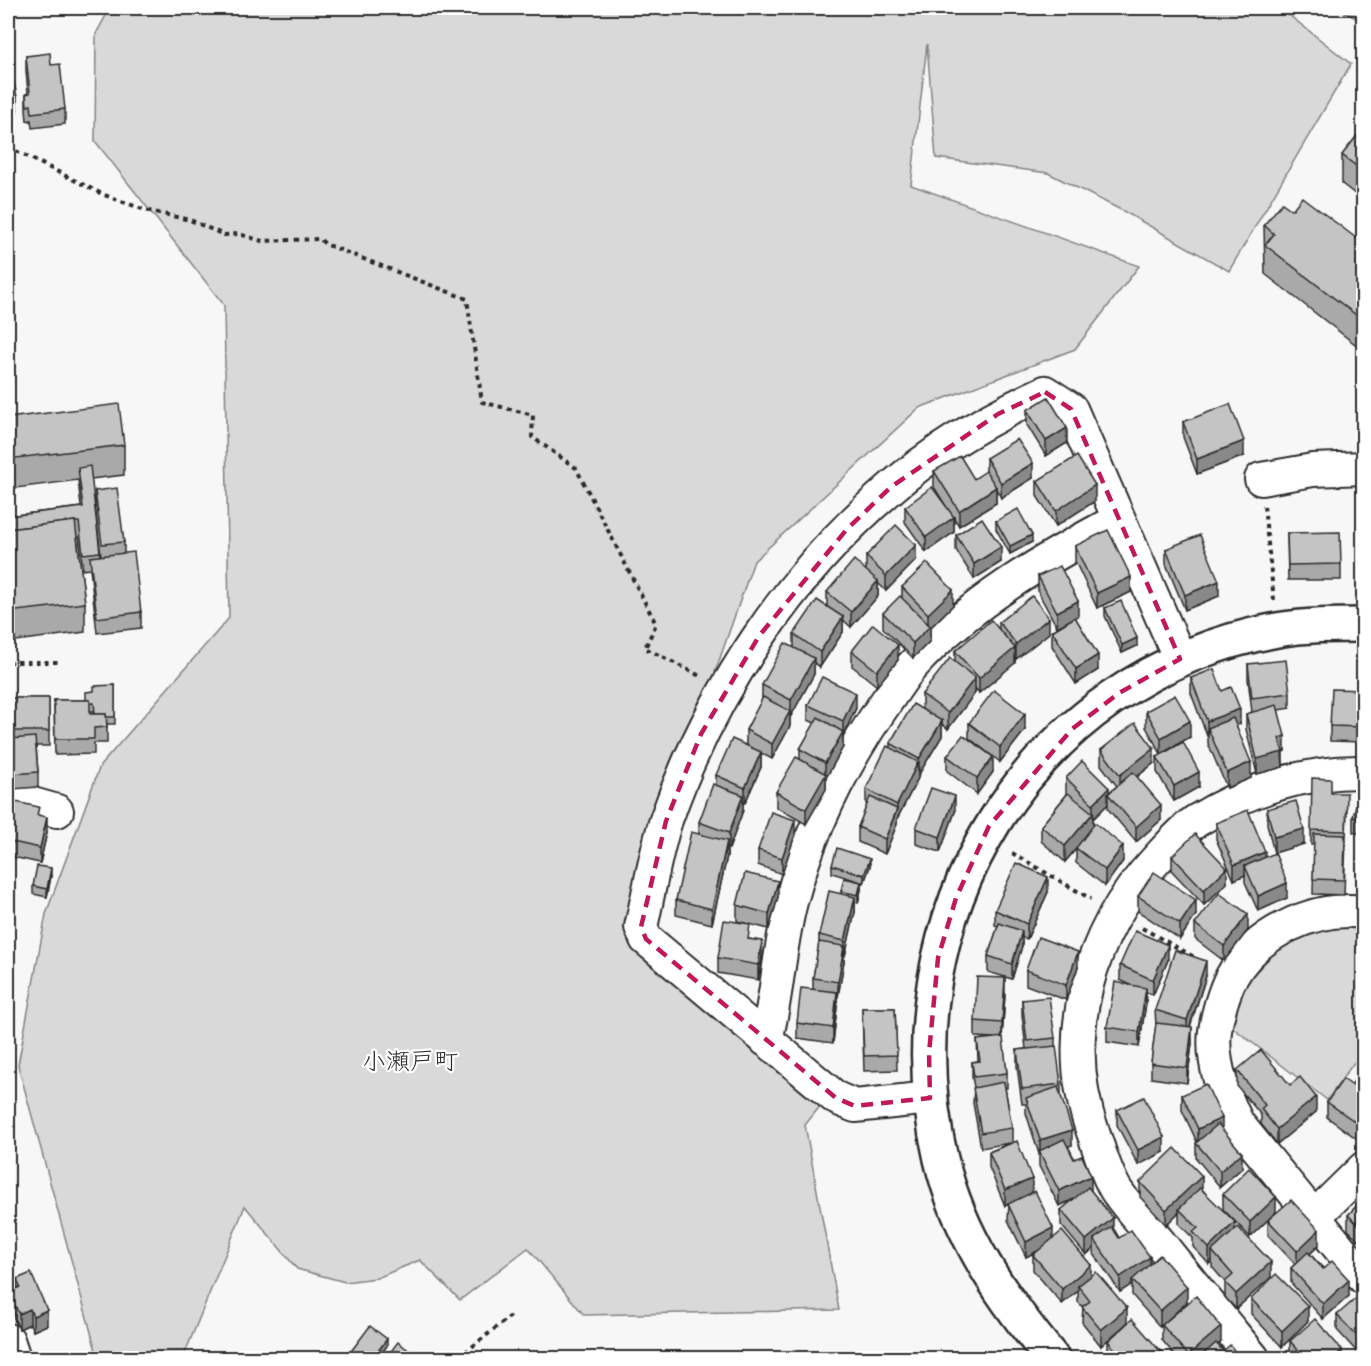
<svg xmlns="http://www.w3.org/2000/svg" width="1371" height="1366" viewBox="0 0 1371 1366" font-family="Delius,'Klee One',sans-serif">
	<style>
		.green { fill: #d9d9d9; stroke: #828282; stroke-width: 1.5 }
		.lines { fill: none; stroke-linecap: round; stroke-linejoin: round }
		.minor-casing { stroke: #2b2b2b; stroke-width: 36 }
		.tertiary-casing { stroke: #2b2b2b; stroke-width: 38 }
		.path { stroke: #2b2b2b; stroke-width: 4; stroke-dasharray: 4.5 4.5; stroke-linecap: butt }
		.minor { stroke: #fff; stroke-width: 32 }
		.tertiary { stroke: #fff; stroke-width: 33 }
		.wall { fill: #a9a9a9; stroke: #2b2b2b; stroke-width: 1.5; fill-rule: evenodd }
		.shaded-wall { fill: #898989; stroke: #2b2b2b; stroke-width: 1.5 }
		.building { fill: #c4c4c4; stroke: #2b2b2b; stroke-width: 1.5 }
		.marked { fill: none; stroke: #c2185b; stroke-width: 4.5; stroke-dasharray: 12 8; stroke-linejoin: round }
		.labels { text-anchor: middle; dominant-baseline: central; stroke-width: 4.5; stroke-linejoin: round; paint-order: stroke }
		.quarter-label { font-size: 24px; fill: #2b2b2b; stroke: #fff }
	</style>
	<rect width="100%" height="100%" fill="#f7f7f7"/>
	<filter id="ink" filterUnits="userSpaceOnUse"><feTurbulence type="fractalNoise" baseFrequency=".0167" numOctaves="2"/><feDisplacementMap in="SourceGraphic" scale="12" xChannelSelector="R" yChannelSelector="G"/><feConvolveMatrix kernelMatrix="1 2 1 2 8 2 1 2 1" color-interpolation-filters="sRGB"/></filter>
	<g filter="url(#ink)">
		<g class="green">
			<polygon points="110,8 1280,8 1351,64 1229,271 1125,212 1048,173 936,158 927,44 911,185 1139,266 1075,349 919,408 754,561 631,912 830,1094 805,1125 839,1310 584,1315 528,1248 460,1300 420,1260 377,1278 345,1282 297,1269 245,1206 183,1358 98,1358 18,1065 46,914 100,766 229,618 224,305 95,141 96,34"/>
			<polygon points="1337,8 1363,8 1363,22"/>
			<polygon points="1363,925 1363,1050 1327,1100 1228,1024 1241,988 1284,942 1317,926"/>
		</g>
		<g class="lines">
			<g class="minor-casing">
				<g id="minor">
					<polyline points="1261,479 1313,470 1364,468"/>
					<polyline points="8,797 57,811"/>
					<path d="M 1364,912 C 1314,906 1255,933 1231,978 C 1224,991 1217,1016 1215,1031 C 1211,1063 1224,1096 1238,1124 L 1364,1278"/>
					<path d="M 766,1040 C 778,993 779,945 792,898 C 811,827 846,759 888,699 C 896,688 903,676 912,666 C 970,602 1043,560 1118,520"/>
					<path d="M 930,1098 L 855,1106 L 836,1098 L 646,939 L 641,927 C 649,892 655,854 666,820 C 710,694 789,575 891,488 C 936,448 991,417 1045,392 L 1071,409 L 1180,659"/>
					<polyline points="1314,1217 1364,1168"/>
					<polyline points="8,1340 14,1358"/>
					<path d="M 1253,1358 C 1222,1320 1190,1281 1159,1242 C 1145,1225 1128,1208 1116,1190 C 1106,1174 1100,1152 1094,1135 C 1058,1038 1088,932 1157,859 C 1169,846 1182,831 1196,821 C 1246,790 1305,771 1364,772"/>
				</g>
			</g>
			<g class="tertiary-casing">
				<path id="tertiary" d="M 1052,1358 C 1003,1299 959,1236 941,1159 C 884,919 1029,675 1277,630 C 1305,625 1335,625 1364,625"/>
			</g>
			<g class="path">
				<polyline points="8,147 102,194 145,210 190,220 224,235 239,234 262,241 320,239 325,244 467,299 482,402 533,415 532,437 576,468 656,624 645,648 702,677"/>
				<polyline points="1264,506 1274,600"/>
				<polyline points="8,662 59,662"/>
				<polyline points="1012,853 1091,899"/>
				<polyline points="1142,928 1196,958"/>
				<polyline points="458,1358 512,1315"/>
			</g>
			<use href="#minor" class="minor"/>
			<use href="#tertiary" class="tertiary"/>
		</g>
		<g class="wall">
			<polygon points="26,56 51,65 65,109 65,124 32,128 31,120 27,121 26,109 26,94 28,93 26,71"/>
			<polygon points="1364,127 1364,201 1342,184 1342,155"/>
			<polygon points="1292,210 1364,244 1364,351 1265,274 1264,225"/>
			<polygon points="1027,410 1067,443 1046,456 1027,425"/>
			<polygon points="8,418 124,445 124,475 91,479 100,556 101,556 95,506 95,491 124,542 124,553 141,612 141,628 97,633 90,569 83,570 79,537 77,537 85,603 85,632 8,642 8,516 81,507 78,480 8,489"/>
			<polygon points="1183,422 1244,456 1197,474 1183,437"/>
			<polygon points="986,458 1033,478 1001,498 996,489 996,503 959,526 954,518 954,532 926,552 905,522 905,507 946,506 934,487 934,471 974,479 986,472"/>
			<polygon points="1037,481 1095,501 1056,526 1037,496"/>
			<polygon points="996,521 1032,542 1010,554 996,529"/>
			<polygon points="1287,533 1341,564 1341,580 1288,580"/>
			<polygon points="956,535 1001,562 974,579 956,550"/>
			<polygon points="1075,546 1131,592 1097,608 1075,561"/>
			<polygon points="1166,549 1219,596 1185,610 1166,564"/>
			<polygon points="866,556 916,560 886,591 878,583 878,596 851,627 843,620 843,632 820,667 814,663 814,674 791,716 790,715 790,726 772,759 761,753 761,767 745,803 743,802 743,810 729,849 727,848 727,856 712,924 676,915 676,900 699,834 699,822 716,785 716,775 746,745 746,730 762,700 762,685 794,647 794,634 827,607 827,592 866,571"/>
			<polygon points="1038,576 1078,616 1075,617 1098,670 1076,684 1052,646 1052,631 1067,622 1057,627 1038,592"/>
			<polygon points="902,587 953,605 930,628 930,641 913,658 883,628 883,613 902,597"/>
			<polygon points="1105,608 1137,646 1122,653 1105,616"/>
			<polygon points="999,622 1049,633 1016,659 1015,657 1015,663 979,693 975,688 975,693 948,729 942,724 942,736 919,774 918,774 918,778 897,819 897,824 885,854 858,842 858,827 867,805 866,804 866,789 890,748 890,743 922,709 922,694 955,663 955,651 999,630"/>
			<polygon points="852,651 898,660 877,686 852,666"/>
			<polygon points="1248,664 1290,693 1290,708 1278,710 1285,751 1283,752 1283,767 1257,774 1246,729 1246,714 1252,712 1248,679"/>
			<polygon points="1191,678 1222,691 1240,724 1236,725 1251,778 1227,788 1208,743 1208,736 1207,736 1191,693"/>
			<path d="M 115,685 L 115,724 L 107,724 L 107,743 L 94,743 L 94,754 L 55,755 L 54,700 L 86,700 L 94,691 ZM 90,711 L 94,711 L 94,714 L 90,714 Z"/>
			<polygon points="1364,690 1364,742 1330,741 1330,726"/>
			<polygon points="8,698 49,698 49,746 36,746 38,772 38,787 13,789 10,746 8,746"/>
			<polygon points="808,705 856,708 843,736 843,747 826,778 826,789 806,824 776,807 776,792 800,759 800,749 815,723 808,720"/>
			<polygon points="1146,711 1190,737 1161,754 1146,727"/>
			<polygon points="969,723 1025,730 1000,762 969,738"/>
			<polygon points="1101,750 1154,763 1137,777 1161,820 1136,842 1108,809 1108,804 1093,819 1093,826 1123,861 1105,886 1076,863 1076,849 1065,862 1041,841 1041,826 1067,794 1066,793 1066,778 1109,792 1117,786 1101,765"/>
			<polygon points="947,756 993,772 977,794 947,771"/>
			<polygon points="1157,757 1199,787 1174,801 1157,772"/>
			<polygon points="1364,787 1364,835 1353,832 1353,817"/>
			<polygon points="1331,793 1347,809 1344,895 1313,894 1314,845 1311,845 1311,830"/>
			<polygon points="1267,809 1304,844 1274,853 1267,824"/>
			<polygon points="955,812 940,852 916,844 916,828"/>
			<polygon points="39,815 47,832 40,863 8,856 8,841"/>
			<polygon points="1216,823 1265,858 1287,898 1258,911 1245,882 1245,875 1234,880 1216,839"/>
			<polygon points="795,835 782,874 758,865 758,850"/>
			<polygon points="1172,856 1227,883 1204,905 1172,871"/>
			<polygon points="832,865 870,866 864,883 861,882 861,890 858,903 855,902 855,912 845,956 844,956 844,961 838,997 837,997 837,1007 833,1043 797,1038 797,1023 813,989 813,978 819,944 819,935 841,893 841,891 858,881 832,873"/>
			<polygon points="51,876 47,897 33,894 33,886"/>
			<polygon points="1048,892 1027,939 1022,937 1022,946 1012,979 988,972 988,956 998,926 995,925 995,910"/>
			<polygon points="1138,896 1196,915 1180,939 1138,911"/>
			<polygon points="778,897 769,929 737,921 737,905"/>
			<polygon points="1195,924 1248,930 1224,961 1195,939"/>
			<polygon points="750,939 762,956 758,980 718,973 718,958"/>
			<polygon points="1168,960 1153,995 1146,992 1146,1003 1139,1047 1107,1042 1107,1027 1131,985 1120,980 1120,965"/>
			<polygon points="1078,967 1066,1000 1026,985 1026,970"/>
			<polygon points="1206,976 1190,1027 1192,1043 1187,1083 1151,1078 1151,1063 1156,1025 1155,1010"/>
			<polygon points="1005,994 1002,1037 1007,1073 1007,1088 1005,1088 1012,1128 1012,1143 1032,1192 1053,1238 1091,1276 1127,1308 1101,1346 1082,1322 1083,1307 1078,1302 1078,1291 1062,1304 1033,1270 1033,1255 1037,1251 1026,1257 1008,1220 1009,1204 1005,1206 989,1167 989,1152 1010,1143 981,1148 973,1103 974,1087 972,1077 972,1062 978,1061 977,1040 994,1038 975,1037 975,1021"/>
			<polygon points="1022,1000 1055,1038 1055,1046 1061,1084 1061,1096 1072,1145 1068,1146 1091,1191 1119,1238 1150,1264 1187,1302 1160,1327 1132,1295 1132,1284 1120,1292 1094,1254 1094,1248 1086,1255 1061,1225 1061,1210 1073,1200 1059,1206 1039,1166 1039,1154 1026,1113 1026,1104 1022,1104 1017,1066 1017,1050 1026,1049 1022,1015"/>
			<polygon points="862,1008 895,1008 897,1070 864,1071"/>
			<polygon points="1364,1061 1364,1135 1360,1141 1327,1117 1327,1102 1353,1086 1353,1083"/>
			<polygon points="1237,1070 1290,1085 1316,1112 1277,1144 1261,1124 1261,1115 1237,1086"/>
			<polygon points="1182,1095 1222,1129 1242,1168 1220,1187 1196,1158 1196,1143 1197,1142 1182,1110"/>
			<polygon points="1117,1110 1164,1152 1138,1165 1117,1125"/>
			<polygon points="1140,1182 1202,1189 1235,1230 1271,1277 1236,1309 1225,1297 1225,1282 1212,1267 1212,1261 1209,1264 1193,1247 1193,1238 1179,1224 1179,1212 1166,1225 1140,1197"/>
			<polygon points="8,1192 9,1203 9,1211 8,1211"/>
			<polygon points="1223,1194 1276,1212 1250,1237 1223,1209"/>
			<polygon points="1364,1198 1364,1245 1348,1230 1348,1215"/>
			<polygon points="1268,1220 1319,1245 1310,1254 1349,1296 1323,1319 1291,1283 1291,1268 1295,1264 1268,1235"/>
			<polygon points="17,1279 47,1325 33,1331 30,1324 19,1329 9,1307 9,1292 17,1288"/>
			<polygon points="1364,1297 1364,1347 1358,1353 1337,1330 1337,1315"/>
			<polygon points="1251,1299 1308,1321 1282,1347 1251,1314"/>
			<polygon points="1162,1325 1221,1342 1217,1345 1223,1351 1241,1359 1178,1359 1162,1340"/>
			<polygon points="1108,1341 1161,1359 1110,1359 1108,1356"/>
			<polygon points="1290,1341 1342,1359 1292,1359 1290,1356"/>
		</g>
		<g class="shaded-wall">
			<polygon points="17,97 17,112 10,114 10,126 8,126 8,99"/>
			<polygon points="1067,428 1067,443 1046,456 1046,441"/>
			<polygon points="1244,441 1244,456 1197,474 1197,459"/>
			<polygon points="1033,463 1033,478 1001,498 1001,483"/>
			<polygon points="1095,485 1095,501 1056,526 1056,511"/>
			<polygon points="996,487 996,503 959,526 959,511"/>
			<polygon points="954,517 954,532 926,552 926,537"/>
			<polygon points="1032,535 1032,542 1010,554 1010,546"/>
			<polygon points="916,545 916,560 886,591 886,576"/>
			<polygon points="1001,547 1001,562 974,579 974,564"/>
			<polygon points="1131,577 1131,592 1097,608 1097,593"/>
			<polygon points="878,581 878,596 851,627 851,612"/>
			<polygon points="1219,581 1219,596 1185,610 1185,595"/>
			<polygon points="953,590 953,605 930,628 930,641 913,658 913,643 928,627 928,614"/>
			<polygon points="1078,601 1078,616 1057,627 1057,612"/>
			<polygon points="843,617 843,632 820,667 820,652"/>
			<polygon points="1049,618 1049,633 1016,659 1016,644"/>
			<polygon points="1137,638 1137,646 1122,653 1122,645"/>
			<polygon points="898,645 898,660 877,686 877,671"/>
			<polygon points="1015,648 1015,663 979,693 979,678"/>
			<polygon points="1098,655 1098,670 1076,684 1076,669"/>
			<polygon points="814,658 814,674 791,716 791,700"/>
			<polygon points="975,678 975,693 948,729 948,713"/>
			<polygon points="856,693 856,708 843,736 843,747 826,778 826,789 806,824 806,809 825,775 825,763 843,732 843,721"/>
			<polygon points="1240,709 1240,724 1211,734 1208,728 1208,736 1207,736 1207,721"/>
			<polygon points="790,711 790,726 772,759 772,744"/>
			<polygon points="1025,714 1025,730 1000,762 1000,747"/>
			<polygon points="942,721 942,736 919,774 919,759"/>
			<polygon points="1190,721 1190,737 1161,754 1161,738"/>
			<polygon points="1285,736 1285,751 1282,752 1283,767 1257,774 1257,759 1279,738"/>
			<polygon points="1154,748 1154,763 1120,790 1120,775"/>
			<polygon points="761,752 761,767 745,803 745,788"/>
			<polygon points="993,757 993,772 977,794 977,778"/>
			<polygon points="918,762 918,778 897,819 897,824 885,854 885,839 897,810 897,805"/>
			<polygon points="1251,762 1251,778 1227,788 1227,773"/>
			<polygon points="1199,772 1199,787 1174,801 1174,786"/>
			<polygon points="1109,788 1109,795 1108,794 1108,804 1093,819 1093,804"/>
			<polygon points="743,795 743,810 729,849 729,833"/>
			<polygon points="955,796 955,812 940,852 940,837"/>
			<polygon points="1161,805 1161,820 1136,842 1136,827"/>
			<polygon points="1093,813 1093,828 1065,862 1065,846"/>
			<polygon points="47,817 47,832 40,863 40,848"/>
			<polygon points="795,820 795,835 782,874 782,858"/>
			<polygon points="1304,829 1304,844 1274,853 1274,837"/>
			<polygon points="727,841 727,856 712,924 712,909"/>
			<polygon points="1123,846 1123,861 1105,886 1105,870"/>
			<polygon points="1265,852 1265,867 1245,866 1245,875 1234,880 1234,865"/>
			<polygon points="870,859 870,866 864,883 864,875"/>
			<polygon points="51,868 51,876 47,897 47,889"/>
			<polygon points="1227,868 1227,883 1204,905 1204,890"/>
			<polygon points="1048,877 1048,892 1027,939 1027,924"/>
			<polygon points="778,881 778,897 769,929 769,914"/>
			<polygon points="861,882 861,890 858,903 858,895"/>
			<polygon points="1287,883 1287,898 1258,911 1258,896"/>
			<polygon points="855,897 855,912 845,956 845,941"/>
			<polygon points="1196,900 1196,915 1180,939 1180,924"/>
			<polygon points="1248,914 1248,930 1224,961 1224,946"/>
			<polygon points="1022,931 1022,946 1012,979 1012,964"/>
			<polygon points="762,941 762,956 758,980 758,965"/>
			<polygon points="1168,945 1168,960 1153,995 1153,980"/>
			<polygon points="844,946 844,961 838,997 838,982"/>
			<polygon points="1078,952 1078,967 1066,1000 1066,985"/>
			<polygon points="1206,961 1206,976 1187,1035 1187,1020"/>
			<polygon points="1005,978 1005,994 1002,1039 1002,1023"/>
			<polygon points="1146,988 1146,1003 1139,1047 1139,1032"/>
			<polygon points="837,992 837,1007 833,1043 833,1028"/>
			<polygon points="1192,1027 1192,1043 1187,1083 1187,1068"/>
			<polygon points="1316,1097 1316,1112 1277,1144 1277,1129"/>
			<polygon points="1222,1118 1222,1133 1198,1144 1198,1129"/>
			<polygon points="1364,1120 1364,1135 1360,1141 1360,1125"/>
			<polygon points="1072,1130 1072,1145 1042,1155 1040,1152 1040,1140"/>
			<polygon points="1164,1137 1164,1152 1138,1165 1138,1150"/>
			<polygon points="1242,1153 1242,1168 1220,1187 1220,1171"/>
			<polygon points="1091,1176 1091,1191 1059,1206 1059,1191"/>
			<polygon points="1202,1176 1202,1191 1179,1209 1179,1212 1166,1225 1166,1210"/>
			<polygon points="1032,1179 1032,1194 1005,1206 1005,1190"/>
			<polygon points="1276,1197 1276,1212 1250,1237 1250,1222"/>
			<polygon points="1113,1218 1113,1233 1094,1239 1094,1248 1086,1255 1086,1240"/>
			<polygon points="1235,1222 1235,1237 1212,1251 1212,1261 1209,1264 1209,1248"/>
			<polygon points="1053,1228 1053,1243 1026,1257 1026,1242"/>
			<polygon points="1319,1230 1319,1245 1297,1266 1297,1251"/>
			<polygon points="1150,1257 1150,1272 1132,1280 1132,1284 1120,1292 1120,1277"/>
			<polygon points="1271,1262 1271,1277 1236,1309 1236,1294"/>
			<polygon points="1091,1265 1091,1281 1078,1286 1078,1291 1062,1304 1062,1289"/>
			<polygon points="1349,1280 1349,1296 1323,1319 1323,1304"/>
			<polygon points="1187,1287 1187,1302 1160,1327 1160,1311"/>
			<polygon points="1308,1306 1308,1321 1282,1347 1282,1331"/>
			<polygon points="1127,1308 1127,1323 1101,1346 1101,1330"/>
			<polygon points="30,1309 30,1324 19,1329 19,1314"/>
			<polygon points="47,1310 47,1325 33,1331 33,1316"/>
			<polygon points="1221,1327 1221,1342 1201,1359 1188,1359 1188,1355"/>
			<polygon points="1364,1332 1364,1347 1358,1353 1358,1337"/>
			<polygon points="387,1339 387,1346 377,1359 372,1359"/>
			<polygon points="1342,1350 1342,1359 1333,1359"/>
			<polygon points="1161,1352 1161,1359 1154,1359"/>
		</g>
		<g class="building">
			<polygon points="50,53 51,65 60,64 65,109 32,113 31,105 27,106 26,94 30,93 26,56"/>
			<polygon points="11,69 17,97 8,99 10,111 8,111 8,70"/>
			<polygon points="1364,127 1364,172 1342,155"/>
			<polygon points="1302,197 1364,244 1364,321 1265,245 1274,234 1264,225 1282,203 1292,210"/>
			<polygon points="1048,397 1067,428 1046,441 1027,410"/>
			<polygon points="119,404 124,445 8,459 8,418"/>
			<polygon points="1230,404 1244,441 1197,459 1183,422"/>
			<polygon points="1017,439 1033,463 1001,483 986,458"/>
			<polygon points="960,456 974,479 986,471 996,487 959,511 934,471"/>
			<polygon points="1077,456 1095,485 1056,511 1037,481"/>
			<polygon points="90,466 100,552 83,554 79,522 76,522 75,521 8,529 8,516 83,507 78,468"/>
			<polygon points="932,487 954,517 926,537 905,507"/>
			<polygon points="117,488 124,542 102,544 95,491"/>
			<polygon points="1018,509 1032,535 1010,546 996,521"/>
			<polygon points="982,518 1001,547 974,564 956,535"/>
			<polygon points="75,521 85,603 8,612 8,529"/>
			<polygon points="896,525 916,545 886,576 866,556"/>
			<polygon points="1108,530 1131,577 1097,593 1075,546"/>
			<polygon points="1340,532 1341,564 1288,565 1287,533"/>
			<polygon points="1200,535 1219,581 1185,595 1166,549"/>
			<polygon points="134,552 141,612 97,618 90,557"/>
			<polygon points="854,560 878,581 851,612 827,592"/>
			<polygon points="927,563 953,590 928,614 902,587"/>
			<polygon points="1060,566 1078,601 1057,612 1038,576"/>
			<polygon points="900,596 930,626 913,643 883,613"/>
			<polygon points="1032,596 1049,618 1016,644 999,622"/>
			<polygon points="817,600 843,617 820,652 794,634"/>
			<polygon points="1121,601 1137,638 1122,645 1105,608"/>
			<polygon points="1075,617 1098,655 1076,669 1052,631"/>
			<polygon points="991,620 1015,648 979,678 955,651"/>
			<polygon points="873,624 898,645 877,671 852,651"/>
			<polygon points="785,643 814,658 791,700 762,685"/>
			<polygon points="950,658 975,678 948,713 922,694"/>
			<polygon points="1286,660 1290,693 1252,698 1248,664"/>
			<polygon points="1214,669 1222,691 1231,687 1240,709 1207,721 1191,678"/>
			<polygon points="822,677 856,693 843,721 808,705"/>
			<polygon points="115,685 115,717 106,717 106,714 95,714 94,703 90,703 90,700 86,700 86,692 94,691 94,686"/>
			<polygon points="1332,689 1364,690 1364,727 1330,726"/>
			<polygon points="994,690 1025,714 1000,747 969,723"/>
			<polygon points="1175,695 1190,721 1161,738 1146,711"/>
			<polygon points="763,697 790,711 772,744 746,730"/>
			<rect x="8" y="698" width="41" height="33"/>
			<polygon points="54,700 90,700 90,714 106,714 107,727 94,728 94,739 55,739"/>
			<polygon points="913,704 942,721 919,759 890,743"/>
			<polygon points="1277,705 1285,736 1279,738 1283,752 1257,759 1246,714"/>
			<polygon points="818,717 843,732 825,763 800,749"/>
			<polygon points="1233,718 1251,762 1227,773 1208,728"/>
			<polygon points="1135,723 1154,748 1120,775 1101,750"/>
			<polygon points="963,735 993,757 977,778 947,756"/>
			<polygon points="35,737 38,772 13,774 10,739"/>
			<polygon points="732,739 761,752 745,788 716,775"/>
			<polygon points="1183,742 1199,772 1174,786 1157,757"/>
			<polygon points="887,746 918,762 897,805 866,789"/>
			<polygon points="796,757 826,774 806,809 776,792"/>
			<polygon points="1082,761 1109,788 1093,804 1066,778"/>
			<polygon points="1133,772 1161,805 1136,827 1108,794"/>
			<polygon points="1312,778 1331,779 1331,793 1347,793 1346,831 1311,830"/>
			<polygon points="713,784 743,795 729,833 699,822"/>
			<polygon points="1361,786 1364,787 1364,820 1353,817"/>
			<polygon points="931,788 955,796 940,837 916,828"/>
			<polygon points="1068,793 1093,813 1065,846 1041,826"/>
			<polygon points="870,797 897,809 885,839 858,827"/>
			<polygon points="1296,801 1304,829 1274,837 1267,809"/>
			<polygon points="16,802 39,807 37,815 47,817 40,848 8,841"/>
			<polygon points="1248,810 1265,852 1234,865 1216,823"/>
			<polygon points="771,812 795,820 782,858 758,850"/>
			<polygon points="1095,823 1123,846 1105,870 1076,848"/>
			<polygon points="691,832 727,841 712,909 676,900"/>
			<polygon points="1195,834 1227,868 1204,890 1172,856"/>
			<polygon points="1314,834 1345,835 1344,880 1313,879"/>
			<polygon points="837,848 870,859 864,875 832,865"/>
			<polygon points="1275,853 1287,883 1258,896 1245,866"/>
			<polygon points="1016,863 1048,877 1027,924 995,910"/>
			<polygon points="37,866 51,868 47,889 33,886"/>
			<polygon points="1154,872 1196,900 1180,924 1138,896"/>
			<polygon points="745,873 778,881 769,914 737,905"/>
			<polygon points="844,878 861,882 858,895 841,891"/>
			<polygon points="829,891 855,897 845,941 819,935"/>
			<polygon points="1219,893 1248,914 1224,946 1195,924"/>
			<polygon points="724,920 750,924 748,939 762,941 758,965 718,958"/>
			<polygon points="999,923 1022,931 1012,964 988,956"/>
			<polygon points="1135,931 1168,945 1153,980 1120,965"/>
			<polygon points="1038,937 1078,952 1066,985 1026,970"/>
			<polygon points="819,942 844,946 838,982 813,978"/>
			<polygon points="1175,950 1206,961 1187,1020 1155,1010"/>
			<polygon points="977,977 1005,978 1002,1023 975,1021"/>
			<polygon points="1115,982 1146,988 1139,1032 1107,1027"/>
			<polygon points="801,988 837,992 833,1028 797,1023"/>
			<polygon points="1049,997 1055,1038 1027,1041 1022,1000"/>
			<polygon points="862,1008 895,1008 897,1055 864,1056"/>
			<polygon points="1156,1023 1192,1027 1187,1068 1151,1063"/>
			<polygon points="1003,1037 1007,1073 974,1077 972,1062 980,1061 977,1040"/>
			<polygon points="1056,1046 1061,1084 1022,1089 1017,1050"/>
			<polygon points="1261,1050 1290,1085 1300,1077 1316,1097 1277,1129 1261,1109 1265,1105 1237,1070"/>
			<polygon points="1364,1061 1364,1088 1353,1083"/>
			<polygon points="1343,1079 1364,1094 1364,1120 1360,1125 1327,1102"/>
			<polygon points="1004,1082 1012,1128 981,1133 973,1088"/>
			<polygon points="1206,1084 1222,1118 1198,1129 1182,1095"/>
			<polygon points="1058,1087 1072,1130 1040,1140 1026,1098"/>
			<polygon points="1144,1097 1164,1137 1138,1150 1117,1110"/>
			<polygon points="1218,1124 1242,1153 1220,1171 1196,1143"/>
			<polygon points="1064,1139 1074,1159 1082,1156 1091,1176 1059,1191 1039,1151"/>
			<polygon points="1017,1141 1032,1179 1005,1190 989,1152"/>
			<polygon points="1175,1148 1202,1176 1166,1210 1140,1182"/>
			<polygon points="1249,1168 1276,1197 1250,1222 1223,1194"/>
			<polygon points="1088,1187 1113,1218 1086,1240 1061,1210"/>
			<polygon points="1200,1188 1235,1222 1209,1248 1193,1232 1198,1228 1179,1209"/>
			<polygon points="1035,1191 1053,1228 1026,1242 1008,1204"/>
			<polygon points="1364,1198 1364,1230 1348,1215"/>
			<polygon points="1291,1200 1319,1230 1297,1251 1268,1220"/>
			<polygon points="1112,1227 1119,1238 1131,1230 1150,1257 1120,1277 1094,1239"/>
			<polygon points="1238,1227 1271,1262 1236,1294 1225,1282 1233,1275 1212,1251"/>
			<polygon points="1062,1231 1091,1265 1062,1289 1033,1255"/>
			<polygon points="1308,1252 1323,1269 1332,1261 1349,1280 1323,1304 1291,1268"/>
			<polygon points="1160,1255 1187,1287 1160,1311 1132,1280"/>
			<polygon points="1096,1272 1127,1308 1101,1330 1082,1307 1090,1301 1078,1286"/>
			<polygon points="31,1273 47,1310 33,1316 30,1309 19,1314 9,1292 20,1287 17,1279"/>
			<polygon points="1276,1274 1308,1306 1282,1331 1251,1299"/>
			<polygon points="1361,1294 1364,1297 1364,1332 1358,1337 1337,1315"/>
			<polygon points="1196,1296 1221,1327 1188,1355 1162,1325"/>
			<polygon points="1132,1319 1161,1352 1154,1359 1123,1359 1108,1341"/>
			<polygon points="1315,1319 1342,1350 1333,1359 1306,1359 1290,1341"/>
			<polygon points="370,1326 387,1339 372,1359 355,1359 349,1354"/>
			<polygon points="398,1342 420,1359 385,1359"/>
			<polygon points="1216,1343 1223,1351 1230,1345 1241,1359 1198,1359"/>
		</g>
	</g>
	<path class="marked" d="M 1045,392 L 1071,409 L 1180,659 L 1119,693 L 1072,729 L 989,826 L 956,898 L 938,958 L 929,1053 L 930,1098 L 855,1106 L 836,1098 L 646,939 L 641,927 L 666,821 L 701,734 L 759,636 L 847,529 L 891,487 L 998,414 Z"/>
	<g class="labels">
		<g class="quarter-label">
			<text x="410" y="1060">小瀬戸町</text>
		</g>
	</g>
	<rect width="1371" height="1366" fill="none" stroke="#fff" stroke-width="30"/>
	<rect x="15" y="15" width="1341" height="1336" fill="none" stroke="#2b2b2b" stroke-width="2" filter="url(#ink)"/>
</svg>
